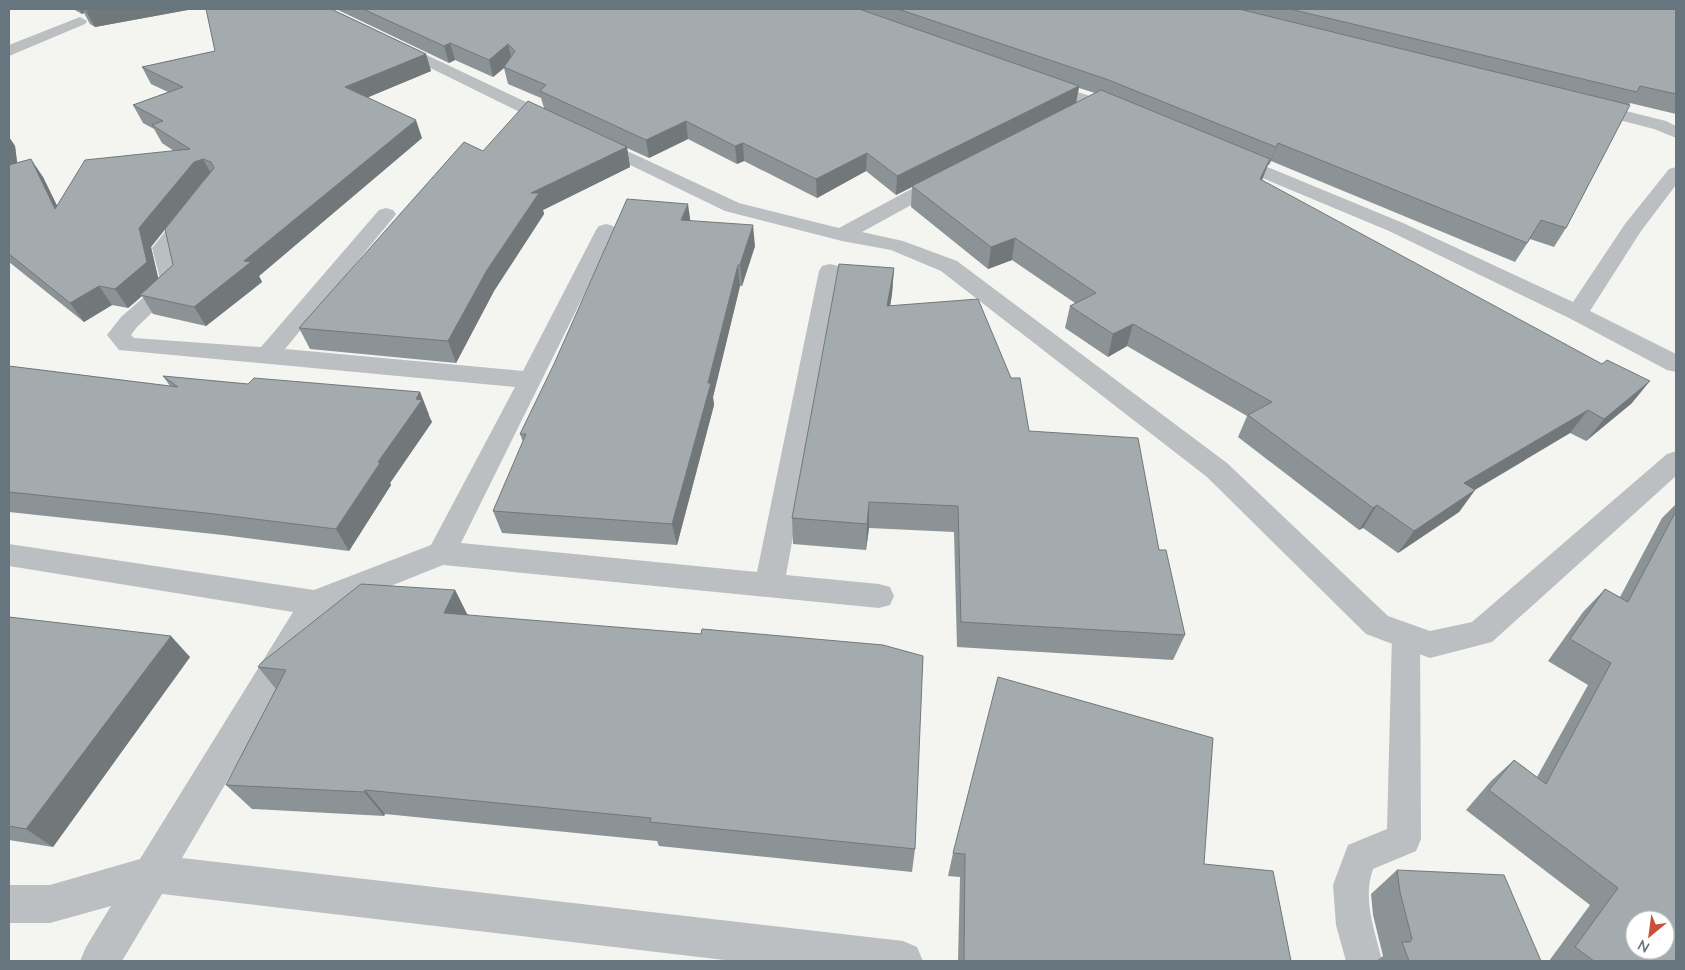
<svg xmlns="http://www.w3.org/2000/svg" width="1685" height="970" viewBox="0 0 1685 970" font-family="Lato,sans-serif">
	<style>
		.lines { fill: none; stroke-linecap: round; stroke-linejoin: round }
		.lane { fill: #bbbfc2; fill-rule: evenodd }
		.street { fill: #bbbfc2; fill-rule: evenodd }
		.wall { fill: #8c9396; fill-rule: evenodd }
		.shaded-wall { fill: #72787a }
		.building { fill: #a3abaf; stroke: #72787a; fill-rule: evenodd }
	</style>
	<rect width="100%" height="100%" fill="#f4f4f1"/>
	<g class="lines">
		<path class="lane" d="M 1406,624 L 1416,627 L 1420,636 L 1421,839 L 1416,851 L 1373,869 C 1362,900 1375,930 1382,961 L 1346,961 L 1336,925 L 1333,885 L 1348,845 L 1387,829 L 1392,636 L 1396,627 Z"/>
		<g class="street">
			<polygon points="80,17 87,21 85,24 9,56 9,45"/>
			<polygon points="395,40 562,119 565,123 562,127 550,127 390,48 387,45"/>
			<polygon points="1042,80 1126,108 1129,112 1126,116 1114,116 1036,89 1034,85 1036,81"/>
			<polygon points="1590,102 1666,121 1676,126 1676,138 1654,129 1584,111 1581,107 1584,103"/>
			<polygon points="595,136 739,203 839,228 939,174 953,174 956,178 953,182 862,232 903,241 957,261 1227,463 1388,616 1430,631 1472,622 1667,454 1676,451 1676,476 1492,642 1430,658 1366,634 1207,477 941,271 891,250 842,241 725,211 589,145 586,141 589,137"/>
			<polygon points="1231,152 1403,223 1573,302 1625,224 1669,169 1676,167 1676,185 1641,231 1590,311 1676,354 1676,372 1667,370 1569,318 1389,231 1224,162 1222,158 1224,154"/>
			<polygon points="190,207 197,209 200,213 174,248 183,283 137,327 131,335 134,338 261,347 379,210 386,208 393,210 396,214 393,218 285,349 523,371 596,230 599,226 606,224 613,226 616,230 461,543 757,572 819,271 822,266 830,264 838,266 841,271 786,575 879,584 890,587 894,596 890,605 879,608 443,565 326,612 182,858 903,941 917,947 923,961 733,961 162,894 122,961 80,961 86,947 111,906 50,923 9,923 9,885 50,885 140,859 293,612 9,566 9,544 314,590 431,545 515,387 119,350 107,335 121,317 161,282 152,248 183,209"/>
		</g>
	</g>
	<g class="wall">
		<polygon points="73,9 193,9 95,27 90,24 84,13 82,14"/>
		<path d="M 206,9 L 1676,9 L 1676,114 L 1630,103 L 1566,228 L 1554,247 L 1530,239 L 1515,262 L 1271,161 L 1269,165 L 1268,165 L 1262,180 L 1632,403 L 1586,441 L 1570,433 L 1475,490 L 1459,512 L 1398,553 L 1363,528 L 1359,530 L 1238,437 L 1247,416 L 1127,346 L 1108,357 L 1065,328 L 1070,306 L 1075,303 L 1012,260 L 988,269 L 911,207 L 912,187 L 896,195 L 866,171 L 817,198 L 744,161 L 737,164 L 688,139 L 649,158 L 627,148 L 630,167 L 543,210 L 544,214 L 494,291 L 456,363 L 310,349 L 299,328 L 483,151 L 544,108 L 541,98 L 508,84 L 504,68 L 493,77 L 455,60 L 449,63 L 338,10 L 334,10 L 426,54 L 431,71 L 368,97 L 422,138 L 259,276 L 262,282 L 206,326 L 153,314 L 142,296 L 128,308 L 112,305 L 84,322 L 9,262 L 9,137 L 15,146 L 17,163 L 43,177 L 57,206 L 174,151 L 162,143 L 154,129 L 143,123 L 133,105 L 168,92 L 151,84 L 142,67 L 215,51 ZM 1079,88 L 1095,93 L 1076,103 ZM 204,180 L 173,265 L 158,278 L 151,247 Z"/>
		<polygon points="691,221 755,246 742,286 740,286 713,397 714,405 677,545 502,533 493,511 523,442 520,434"/>
		<polygon points="894,268 892,294 890,306 1029,431 1159,550 1185,635 1173,660 957,647 954,532 869,528 866,550 793,544 792,518"/>
		<polygon points="9,366 170,386 163,376 248,384 420,392 429,415 429,416 432,422 390,483 391,485 349,551 223,535 9,512"/>
		<polygon points="1676,504 1676,961 1549,961 1590,905 1466,810 1491,781 1514,760 1537,777 1588,685 1548,661 1583,612 1605,589 1620,597 1662,518"/>
		<polygon points="455,590 467,614 915,849 912,872 659,846 657,841 385,814 384,816 252,809 226,785 276,689 258,667"/>
		<polygon points="9,617 190,657 53,847 9,840"/>
		<polygon points="953,853 1204,864 1291,961 958,961 960,877 948,876"/>
		<polygon points="1397,870 1541,961 1376,961 1383,956 1373,915 1371,894"/>
	</g>
	<g class="shaded-wall">
		<polygon points="79,9 82,9 84,13 82,14"/>
		<polygon points="82,9 193,9 95,27 86,11"/>
		<polygon points="450,43 455,60 449,63 444,46"/>
		<polygon points="508,44 512,61 504,67 504,68 493,77 489,60"/>
		<polygon points="426,54 431,71 352,104 345,87"/>
		<polygon points="1079,86 1076,103 896,195 897,176"/>
		<polygon points="416,120 422,138 259,276 262,282 206,326 194,307 244,261"/>
		<polygon points="686,121 688,139 649,158 646,140"/>
		<polygon points="9,137 15,146 20,184 9,168"/>
		<polygon points="743,143 744,161 737,164 735,146"/>
		<polygon points="1278,143 1271,161 1269,165 1276,147"/>
		<polygon points="627,147 630,167 543,210 544,214 494,291 456,363 448,341 487,270 531,193"/>
		<polygon points="867,153 866,171 817,198 816,179"/>
		<polygon points="31,159 43,177 68,228 55,209"/>
		<polygon points="203,159 213,177 204,180 151,247 159,281 140,295 142,296 128,308 115,289 139,228 194,162"/>
		<polygon points="1270,159 1262,180 1252,200 1260,179"/>
		<polygon points="688,204 691,225 681,220"/>
		<polygon points="753,225 755,246 742,286 740,265"/>
		<polygon points="1015,238 1012,260 988,269 991,247"/>
		<polygon points="738,265 740,286 713,397 714,405 677,545 672,524 708,383"/>
		<polygon points="894,268 892,294 886,332 887,306"/>
		<polygon points="99,286 112,305 84,322 70,303"/>
		<polygon points="1133,324 1127,346 1108,357 1113,334"/>
		<polygon points="1650,381 1632,403 1586,441 1604,419"/>
		<polygon points="420,392 429,415 429,416 432,422 390,483 391,485 349,551 336,529 378,462"/>
		<polygon points="1588,410 1570,433 1449,505 1464,483"/>
		<polygon points="1475,490 1459,512 1398,553 1414,531"/>
		<polygon points="869,502 869,528 866,550 867,524"/>
		<polygon points="1377,505 1363,528 1359,530 1373,508"/>
		<polygon points="455,590 469,618 444,613"/>
		<polygon points="171,636 190,657 53,847 26,829"/>
		<polygon points="365,790 385,814 384,816 364,792"/>
	</g>
	<g class="building">
		<polygon points="82,9 99,9 86,11"/>
		<polygon points="206,9 331,9 426,54 345,87 416,120 244,261 251,262 194,307 140,295 173,265 165,229 214,168 211,162 203,159 194,162 139,228 147,262 115,289 99,286 70,303 9,254 9,165 31,159 55,209 85,160 190,149 152,125 163,121 133,105 183,87 142,67 215,51"/>
		<polygon points="363,9 859,9 1079,86 897,176 867,153 816,179 743,143 735,146 686,121 646,140 540,91 546,85 504,67 515,51 508,44 489,60 450,43 444,46"/>
		<polygon points="898,9 1239,9 1630,105 1566,228 1541,220 1527,243 1278,143 1276,147 1106,79"/>
		<polygon points="1290,9 1676,9 1676,94 1640,86 1637,92"/>
		<polygon points="1101,90 1270,159 1260,179 1602,364 1607,360 1650,381 1604,419 1588,410 1464,483 1475,490 1414,531 1377,505 1373,508 1248,415 1272,402 1133,324 1113,334 1070,306 1096,293 1015,238 991,247 912,186"/>
		<polygon points="528,101 627,147 531,193 539,193 487,270 448,341 299,328 464,142 483,151"/>
		<polygon points="627,199 688,204 681,220 753,225 740,265 738,265 708,383 711,383 672,524 493,511 526,434 520,434 554,364"/>
		<polygon points="839,264 894,268 887,306 978,299 1011,378 1020,378 1029,431 1138,438 1159,550 1166,550 1185,635 961,622 958,506 869,502 867,524 792,518"/>
		<polygon points="9,366 178,387 163,376 248,384 254,378 420,392 416,399 422,400 378,462 380,463 336,529 206,513 9,492"/>
		<path d="M 1676,511 L 1676,961 L 1594,961 L 1575,947 L 1618,888 L 1489,790 L 1514,760 L 1546,784 L 1611,663 L 1570,639 L 1605,589 L 1628,602 ZM 1635,920 L 1665,920 L 1665,950 L 1635,950 Z"/>
		<polygon points="361,584 455,590 444,613 701,634 702,629 883,645 923,656 915,849 650,822 651,818 365,790 364,792 226,785 286,670 258,667 261,663"/>
		<polygon points="9,617 171,636 26,829 9,826"/>
		<polygon points="998,677 1213,738 1204,864 1273,871 1291,961 964,961 965,854 953,853"/>
		<polygon points="1397,870 1504,875 1541,961 1409,961 1402,942 1410,942 1412,939 1400,892"/>
	</g>
	<rect width="1685" height="970" fill="none" stroke="#67767e" stroke-width="20"/>
	<g transform="translate(1650 935) rotate(209)"><circle r="24" fill="#ffffff" stroke="#c2c8cb"/>
	<path d="M0-4L9 19L0 12L-9 19Z" fill="#cb503a"/>
	<text y="-8" font-size="14" font-weight="bold" text-anchor="middle" fill="#67767e">N</text>
	</g>
</svg>
